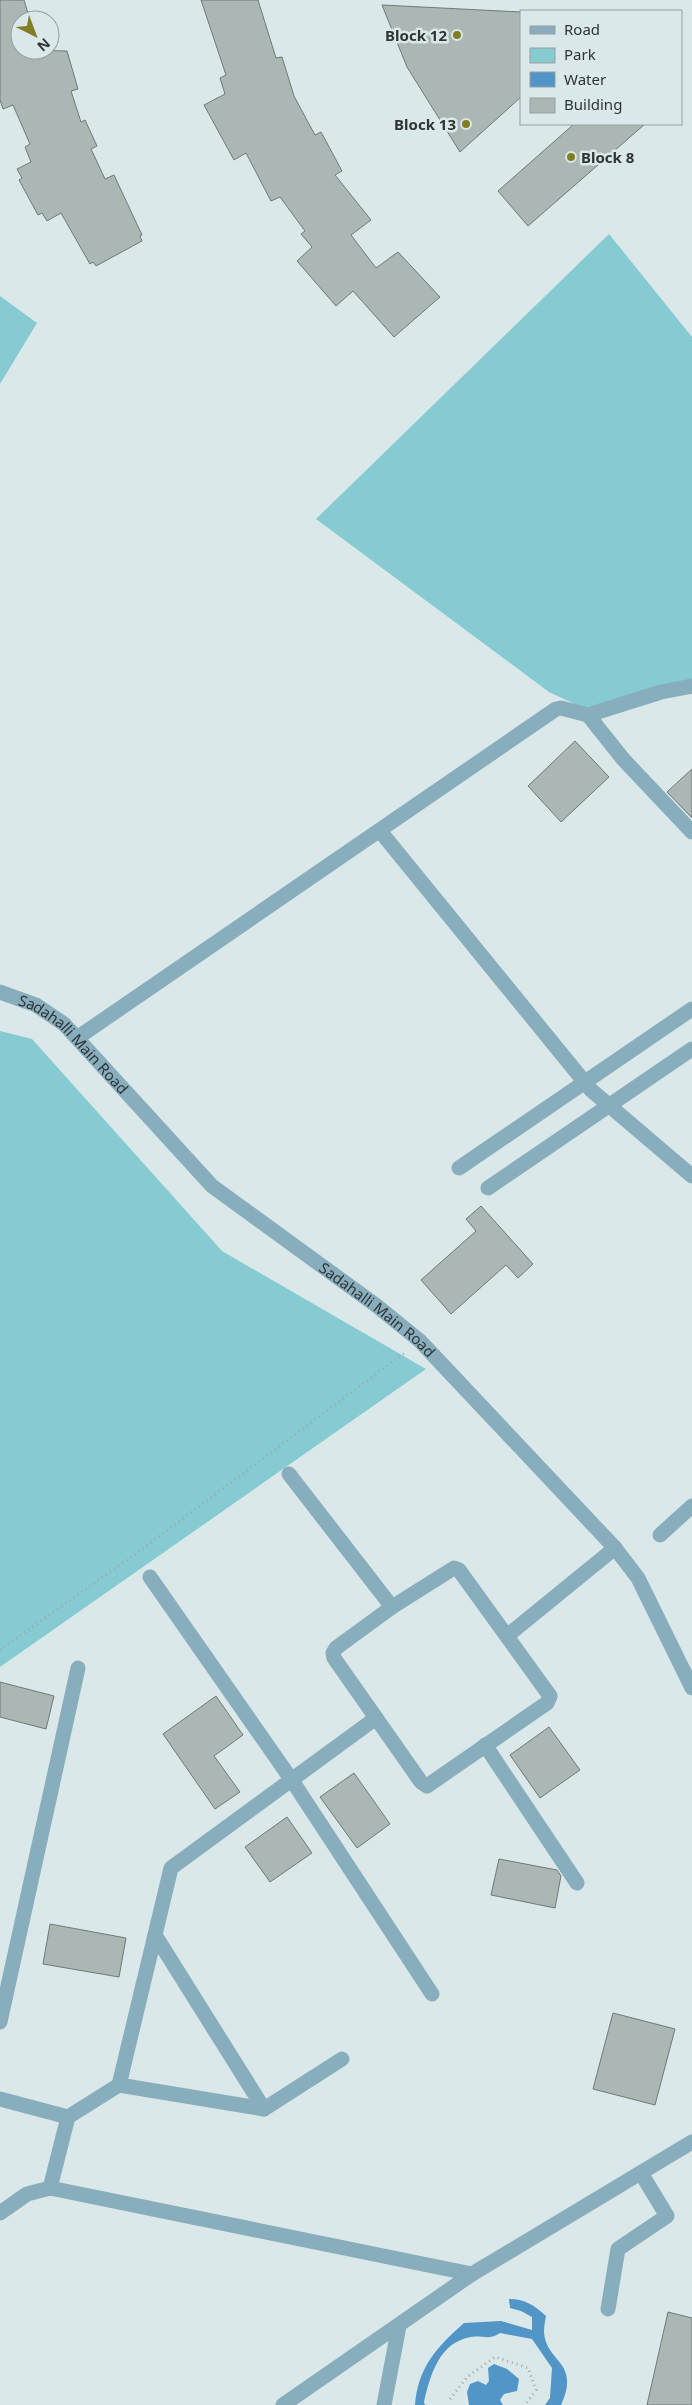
<svg xmlns="http://www.w3.org/2000/svg" width="692" height="2405" viewBox="0 0 692 2405" font-family="'Noto Sans',sans-serif">
	<style>
		.green { fill: #86cbd2 }
		.water { fill: #5295c7 }
		.building { fill: #abb7b5; stroke: #6f7a78 }
		.lines { fill: none; stroke-linecap: round; stroke-linejoin: round }
		.path { stroke: #a0aaab; stroke-width: 3; stroke-dasharray: 1 4; stroke-linecap: butt }
		.minor { stroke: #88adbc; stroke-width: 15 }
		.poi-dot { fill: #807d25; stroke: #dbe8e9; stroke-width: 2 }
		.labels { text-anchor: middle; dominant-baseline: central; stroke-width: 5; stroke-linejoin: round; paint-order: stroke }
		.poi-label { font-size: 15px; font-weight: bold; fill: #2f3434; stroke: #dbe8e9; text-anchor: end }
		.street-label { font-size: 15px; fill: #2f3434; stroke: #dbe8e9 }
	</style>
	<rect width="100%" height="100%" fill="#dbe8e9"/>
	<g class="green">
		<polygon points="609,234 692,337 692,683 585,709 549,692 316,519"/>
		<polygon points="0,296 37,323 0,384"/>
		<polygon points="0,1031 32,1039 222,1251 426,1369 0,1667"/>
	</g>
	<g class="water">
		<path d="M 509,2299 C 525,2299 534,2305 546,2316 C 545,2321 544,2327 544,2332 C 546,2363 581,2361 561,2405 L 545,2405 L 550,2398 L 552,2368 L 532,2339 L 500,2333 C 487,2341 484,2335 471,2337 C 439,2342 430,2376 424,2402 L 425,2405 L 415,2405 C 418,2367 437,2347 464,2323 L 501,2321 L 532,2330 L 532,2317 L 521,2311 L 510,2308 Z"/>
		<polygon points="494,2364 507,2369 519,2379 517,2391 504,2394 500,2400 503,2405 469,2405 467,2392 470,2384 478,2381 486,2385 489,2381 488,2368"/>
	</g>
	<g class="building">
		<polygon points="0,0 24,0 30,20 20,20 20,50 67,51 78,89 71,91 81,122 85,120 97,146 91,149 105,179 114,175 142,235 140,236 142,241 96,266 93,262 90,264 61,213 47,221 42,213 38,215 19,180 22,178 17,169 31,162 25,147 30,144 13,105 3,109 0,100"/>
		<polygon points="201,0 258,0 276,58 282,57 294,96 302,111 315,135 321,132 342,171 335,175 371,220 351,235 376,268 398,252 440,297 394,337 353,291 336,306 297,261 312,247 301,234 305,231 280,197 271,201 246,153 234,160 204,105 225,94 220,78 226,75"/>
		<polygon points="382,5 521,12 521,97 460,152 407,67"/>
		<polygon points="574,124 645,124 528,226 498,191"/>
		<polygon points="575,741 609,777 561,822 528,786"/>
		<polygon points="692,769 692,818 667,792"/>
		<polygon points="481,1206 533,1264 518,1278 506,1265 451,1314 421,1280 476,1231 466,1219"/>
		<polygon points="0,1682 54,1696 46,1729 0,1717"/>
		<polygon points="216,1696 243,1735 214,1756 240,1792 215,1809 163,1734"/>
		<polygon points="549,1727 580,1770 540,1798 510,1755"/>
		<polygon points="354,1773 390,1824 357,1848 320,1797"/>
		<polygon points="287,1817 312,1853 270,1882 245,1847"/>
		<polygon points="499,1859 557,1870 561,1876 555,1908 491,1895"/>
		<polygon points="50,1924 126,1938 119,1977 43,1964"/>
		<polygon points="613,2013 675,2029 655,2105 593,2089"/>
		<polygon points="668,2312 692,2318 692,2405 647,2405"/>
	</g>
	<g class="lines">
		<g class="path">
			<polyline points="0,1650 131,1557 406,1352"/>
			<polyline points="450,2399 467,2377 495,2357 528,2368 536,2390 525,2405"/>
		</g>
		<g class="minor">
			<polyline points="588,715 623,759 692,832"/>
			<polyline points="380,831 591,1090 692,1176"/>
			<path id="s1" d="M 0,992 L 36,1005 L 64,1024 L 212,1186 L 377,1306 L 420,1341 L 615,1548 L 638,1578 L 692,1688"/>
			<polyline points="77,1038 556,709 561,708 588,715 661,692 692,686"/>
			<polyline points="459,1168 692,1009"/>
			<polyline points="488,1188 692,1049"/>
			<polyline points="289,1474 392,1607"/>
			<polyline points="660,1535 692,1506"/>
			<polygon points="454,1568 459,1570 550,1696 547,1703 427,1786 421,1782 334,1658 333,1653 336,1648 392,1607"/>
			<polyline points="150,1577 291,1779 432,1994"/>
			<polyline points="507,1636 615,1548"/>
			<polyline points="485,1745 577,1883"/>
			<polyline points="155,1935 264,2109"/>
			<polyline points="0,2022 78,1668"/>
			<polyline points="119,2085 171,1868 376,1718"/>
			<polyline points="0,2099 68,2117 50,2188 27,2194 0,2213"/>
			<polyline points="68,2117 119,2085 264,2109 342,2059"/>
			<polyline points="50,2188 472,2274"/>
			<polyline points="608,2309 618,2249 667,2216 641,2173"/>
			<polyline points="283,2405 472,2274 692,2142"/>
			<polyline points="384,2405 399,2326"/>
		</g>
	</g>
	<g class="poi-dot">
		<circle cx="457" cy="35" r="5"/>
		<circle cx="466" cy="124" r="5"/>
		<circle cx="571" cy="157" r="5"/>
	</g>
	<g class="labels">
		<g class="poi-label">
			<text x="447" y="35">Block 12</text>
			<text x="456" y="124">Block 13</text>
			<text x="581" y="157" text-anchor="start">Block 8</text>
		</g>
		<g class="street-label">
			<text stroke="none"><textPath href="#s1" startOffset="92">Sadahalli Main Road</textPath></text>
			<text stroke="none"><textPath href="#s1" startOffset="498">Sadahalli Main Road</textPath></text>
		</g>
	</g>
	<rect x="520" y="10" width="162" height="115" fill="#dbe8e9" stroke="#96a0a1"/>
	<rect x="530" y="26" width="25" height="8" fill="#88adbc" stroke="#96a0a1"/>
	<text x="564" y="35" font-size="15" fill="#2f3434">Road</text>
	<rect x="530" y="48" width="25" height="15" fill="#86cbd2" stroke="#96a0a1"/>
	<text x="564" y="60" font-size="15" fill="#2f3434">Park</text>
	<rect x="530" y="72" width="25" height="15" fill="#5295c7" stroke="#96a0a1"/>
	<text x="564" y="85" font-size="15" fill="#2f3434">Water</text>
	<rect x="530" y="98" width="25" height="15" fill="#abb7b5" stroke="#96a0a1"/>
	<text x="564" y="110" font-size="15" fill="#2f3434">Building</text>
	<g transform="translate(35 35) rotate(138)"><circle r="24" fill="#dbe8e9" stroke="#96a0a1"/>
	<path d="M0-4L9 19L0 12L-9 19Z" fill="#807d25"/>
	<text y="-8" font-size="14" font-weight="bold" text-anchor="middle" fill="#2f3434">N</text>
	</g>
</svg>
